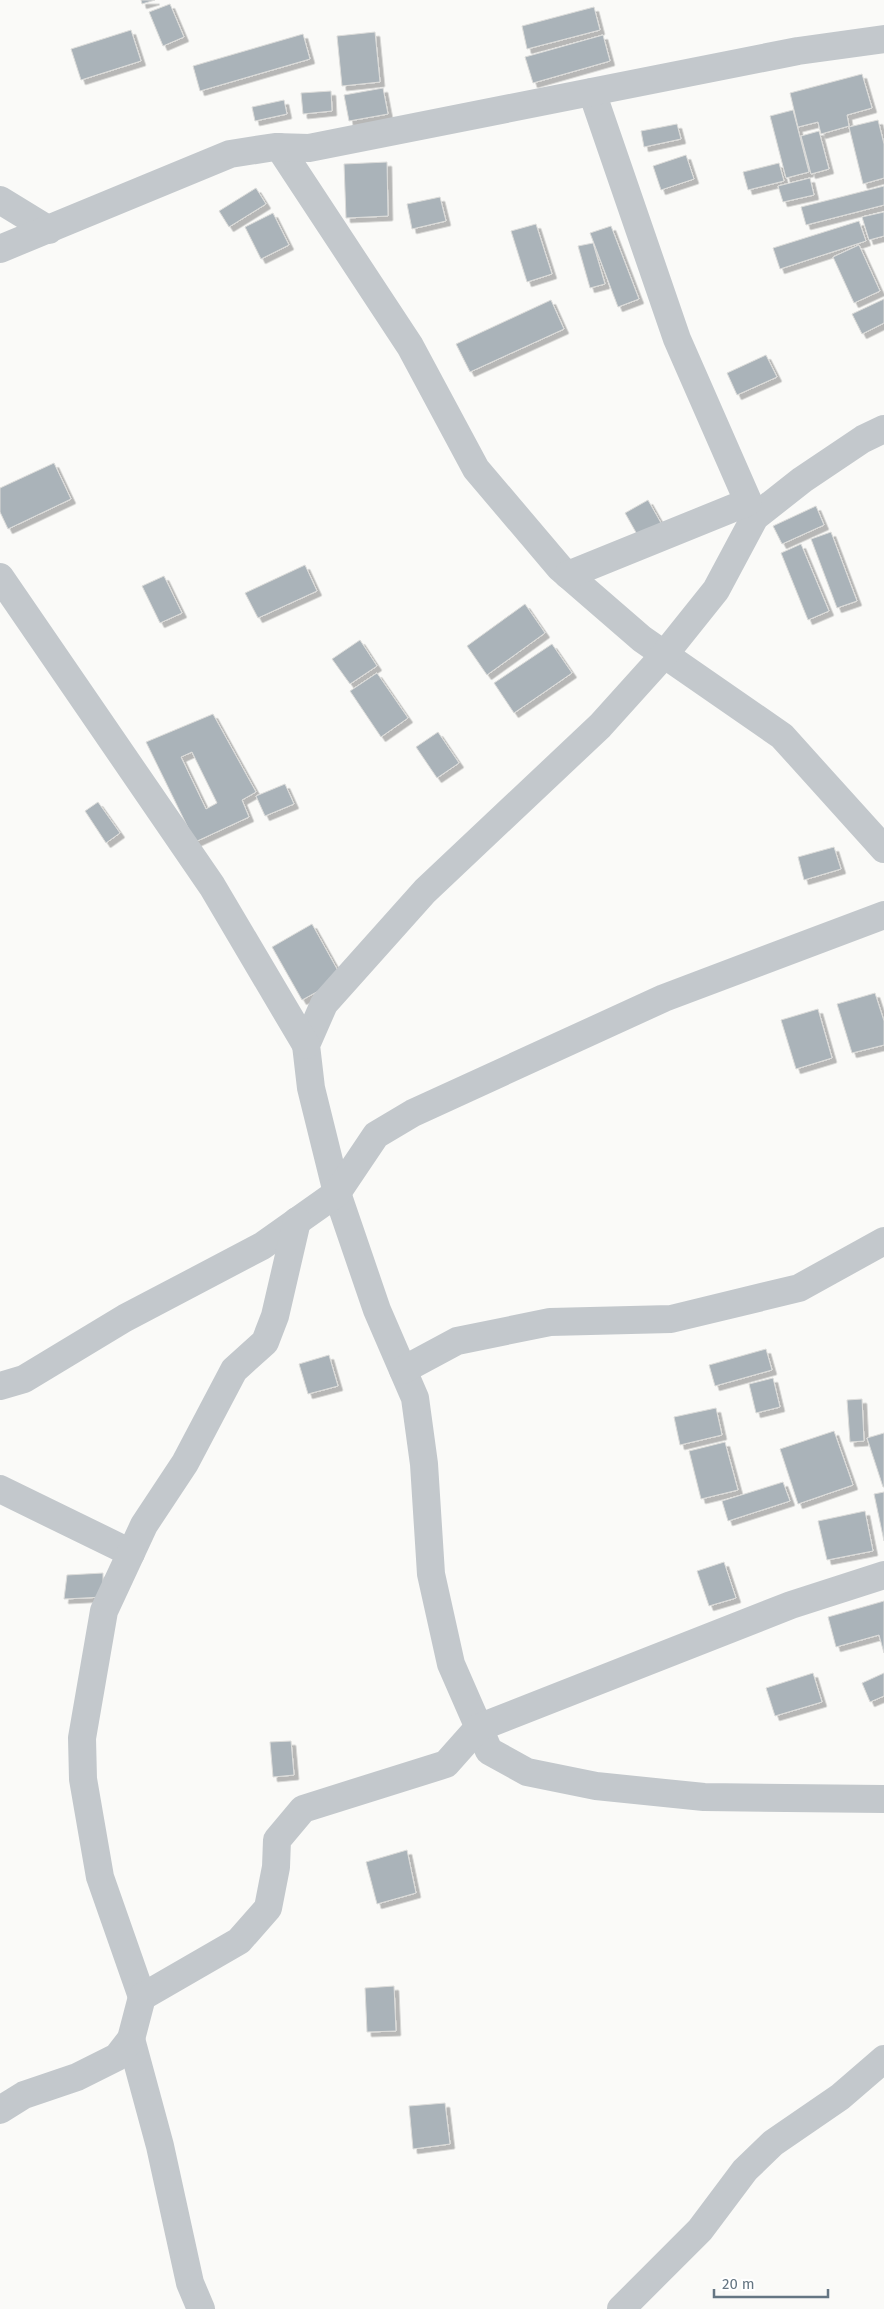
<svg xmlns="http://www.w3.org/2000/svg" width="884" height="2309" viewBox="0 0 884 2309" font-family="'Fira Sans',sans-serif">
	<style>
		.building { fill: #aab3b9; stroke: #dcdcda; fill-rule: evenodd; filter: url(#shadow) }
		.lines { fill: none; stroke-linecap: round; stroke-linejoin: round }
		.minor { stroke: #c3c8cc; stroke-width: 28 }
	</style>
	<defs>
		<filter id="shadow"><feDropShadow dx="4.5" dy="4.5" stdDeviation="0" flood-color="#0004"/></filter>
	</defs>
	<rect width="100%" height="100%" fill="#fafaf8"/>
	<g class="building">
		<polygon points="141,0 155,0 142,4"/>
		<polygon points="170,4 184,37 163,46 149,12"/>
		<polygon points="594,7 600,30 527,49 522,26"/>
		<polygon points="131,30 141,61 81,80 71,49"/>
		<polygon points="375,32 380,82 342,86 337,36"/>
		<polygon points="303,34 310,59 200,91 193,66"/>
		<polygon points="603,35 610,61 533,83 525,57"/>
		<polygon points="862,74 872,108 847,115 849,126 821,134 818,122 798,127 790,93"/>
		<polygon points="383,88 388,114 349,121 344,95"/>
		<polygon points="331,91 332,111 303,114 301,93"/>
		<polygon points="284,100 287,114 255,121 252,107"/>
		<polygon points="793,110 809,172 786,178 770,116"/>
		<polygon points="878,120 884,144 884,178 863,184 849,127"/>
		<polygon points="677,124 681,139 644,147 641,131"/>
		<polygon points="819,131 829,169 811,174 801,136"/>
		<polygon points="686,155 694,179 661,190 653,166"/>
		<polygon points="387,162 388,216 346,218 344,164"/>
		<polygon points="779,163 784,181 748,190 743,172"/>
		<polygon points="810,178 814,195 783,202 778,186"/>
		<polygon points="884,186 884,205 806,225 801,207"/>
		<polygon points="256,188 266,204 229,227 219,211"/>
		<polygon points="440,197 446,221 412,229 407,204"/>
		<polygon points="884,212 884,236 869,240 862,217"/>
		<polygon points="273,213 289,245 261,259 245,227"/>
		<polygon points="859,221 866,241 780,269 773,248"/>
		<polygon points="536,224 552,274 527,282 511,231"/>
		<polygon points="611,226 639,299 618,307 590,233"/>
		<polygon points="593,243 605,284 590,288 578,246"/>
		<polygon points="859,245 880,291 854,303 833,257"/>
		<polygon points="884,299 884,323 862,334 852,314"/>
		<polygon points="551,300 564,329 470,372 456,344"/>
		<polygon points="766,355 777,377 737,395 727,373"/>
		<polygon points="54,463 71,499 8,529 0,512 0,488"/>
		<polygon points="648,500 661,523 638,536 625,513"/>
		<polygon points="816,506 824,525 782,544 773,526"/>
		<polygon points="831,532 857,601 837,608 811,539"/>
		<polygon points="801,544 829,611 808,620 781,553"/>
		<polygon points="305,565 317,591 258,618 245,593"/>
		<polygon points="164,576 182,613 160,623 142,586"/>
		<polygon points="525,604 545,633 487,675 467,646"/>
		<polygon points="360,640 377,666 350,684 332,659"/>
		<polygon points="552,644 572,673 514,713 494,683"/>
		<polygon points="377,673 408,718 381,737 350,691"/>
		<path d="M 213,714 L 256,792 L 242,800 L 249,817 L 195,842 L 146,742 ZM 192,752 L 217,803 L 206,809 L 181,757 Z"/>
		<polygon points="438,732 459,763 437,778 416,747"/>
		<polygon points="285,784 294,804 265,816 256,796"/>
		<polygon points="98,802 120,833 106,843 85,811"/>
		<polygon points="834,847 841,869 804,880 798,857"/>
		<polygon points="312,924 342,978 302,1000 272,947"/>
		<polygon points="875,993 884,1021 884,1045 852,1053 837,1004"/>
		<polygon points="818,1009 832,1058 796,1069 781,1020"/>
		<polygon points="766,1349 772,1370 715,1386 709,1365"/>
		<polygon points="329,1355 338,1386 308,1394 299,1364"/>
		<polygon points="773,1378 780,1407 756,1413 749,1384"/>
		<polygon points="862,1399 864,1441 850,1442 847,1400"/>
		<polygon points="716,1408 722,1435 680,1445 674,1417"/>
		<polygon points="834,1431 853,1485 798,1504 780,1449"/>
		<polygon points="884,1433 884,1487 883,1487 867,1438"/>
		<polygon points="725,1442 738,1490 701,1499 689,1451"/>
		<polygon points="783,1482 790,1501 728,1521 722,1501"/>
		<polygon points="884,1492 884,1541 874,1494"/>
		<polygon points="865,1511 873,1551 827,1560 818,1521"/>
		<polygon points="724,1562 736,1598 709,1606 697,1571"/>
		<polygon points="103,1573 103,1597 64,1599 67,1575"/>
		<polygon points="884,1601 884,1653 879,1635 836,1647 828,1617"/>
		<polygon points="813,1673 822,1702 775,1716 766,1688"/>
		<polygon points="884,1673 884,1696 870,1702 862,1683"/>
		<polygon points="291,1741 294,1775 273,1777 270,1742"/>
		<polygon points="407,1850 416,1893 377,1904 366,1862"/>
		<polygon points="394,1986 396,2031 367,2032 365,1988"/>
		<polygon points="445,2103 450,2144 413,2149 409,2106"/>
	</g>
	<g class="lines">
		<g class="minor">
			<polyline points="592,92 677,339 755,517"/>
			<polyline points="279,147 410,346 476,469 560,568 642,639 782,736 884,849"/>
			<polyline points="0,200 49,230"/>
			<polyline points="0,249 230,154 275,147 309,148 798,51 884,39"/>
			<polyline points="884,429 863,439 802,480 755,517 716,590 664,655 600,726 425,891 324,1004 306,1045 311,1088 337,1193 377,1310 415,1398 424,1464 431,1574 451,1664 489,1751 527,1772 596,1786 704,1797 884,1799"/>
			<polyline points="568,575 748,502"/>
			<polyline points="0,577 212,886 306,1045"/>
			<polyline points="403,1370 457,1341 550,1322 671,1319 799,1288 884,1241"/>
			<polyline points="0,1386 24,1379 125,1318 262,1246 337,1193 376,1135 413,1113 664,998 884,915"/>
			<polyline points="0,1489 131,1553"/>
			<polyline points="142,1997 100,1877 83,1779 82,1738 104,1611 144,1525 185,1463 234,1370 265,1342 275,1316 297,1221"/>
			<polyline points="131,2039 160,2146 190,2283 201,2309"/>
			<polyline points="0,2110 24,2095 77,2077 117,2057 131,2039 142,1997 239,1941 268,1908 276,1867 277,1840 303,1809 446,1764 478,1728 791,1605 884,1575"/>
			<polyline points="621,2309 700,2230 745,2170 773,2143 840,2097 884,2059"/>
		</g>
	</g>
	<path d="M714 2289v8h114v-8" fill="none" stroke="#657683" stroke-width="2.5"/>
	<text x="722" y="2289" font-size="15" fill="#657683" stroke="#ffffff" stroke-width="4" paint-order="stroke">20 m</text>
</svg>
